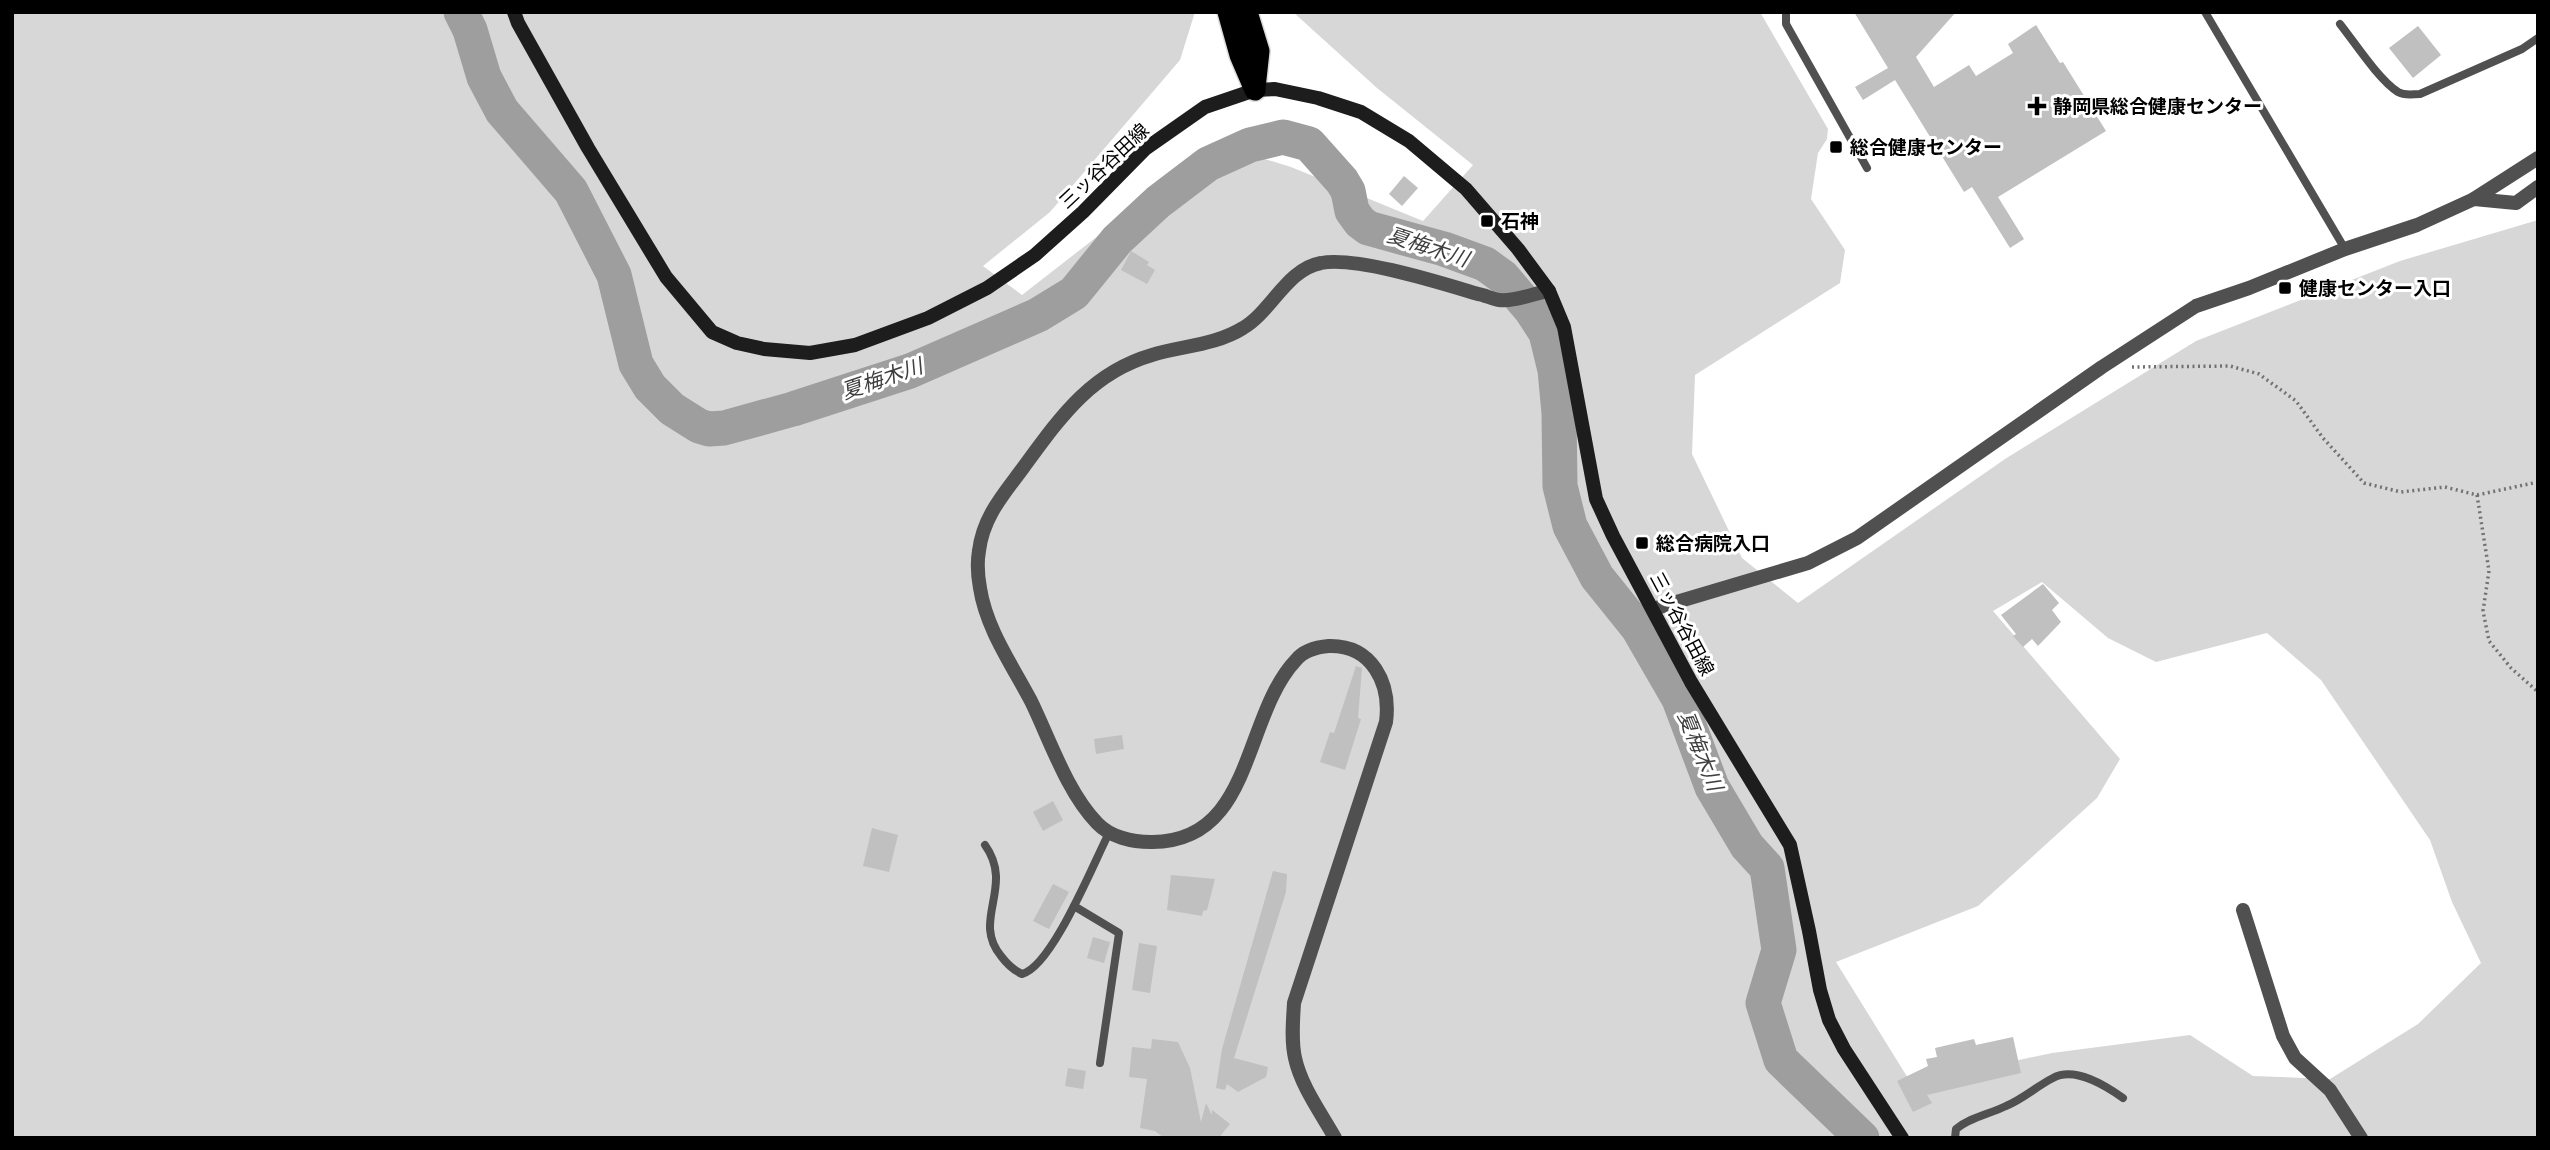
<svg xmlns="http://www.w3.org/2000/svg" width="2550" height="1150" viewBox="0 0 2550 1150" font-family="Roboto,'Noto Sans JP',sans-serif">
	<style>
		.green { fill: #d7d7d7; fill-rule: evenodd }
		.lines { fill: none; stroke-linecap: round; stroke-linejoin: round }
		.river { stroke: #9e9e9e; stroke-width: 35 }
		.building { fill: #c0c0c0 }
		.motorway-casing { stroke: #dbdbdb; stroke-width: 24 }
		.path { stroke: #727272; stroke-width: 3.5; stroke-dasharray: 2 3.5; stroke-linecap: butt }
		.service { stroke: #505050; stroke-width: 8 }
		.minor { stroke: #505050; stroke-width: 14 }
		.tertiary { stroke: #505050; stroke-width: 14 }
		.secondary { stroke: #1d1d1d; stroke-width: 14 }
		.motorway { stroke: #000; stroke-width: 21 }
		.poi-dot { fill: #000; stroke: #fff; stroke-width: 2.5 }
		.labels { text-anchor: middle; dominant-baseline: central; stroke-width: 6; stroke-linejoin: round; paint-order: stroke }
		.poi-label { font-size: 19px; font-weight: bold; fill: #000; stroke: #fff; text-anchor: start }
		.street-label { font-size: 19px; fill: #000; stroke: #fff }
		.water-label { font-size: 21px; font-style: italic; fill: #3f3f3f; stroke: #fff }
	</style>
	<rect width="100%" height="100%" fill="#fff"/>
	<path class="green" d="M 12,12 L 1195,12 L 1180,60 L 1050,212 L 983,266 L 1022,295 L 1216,144 L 1291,167 L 1423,221 L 1473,165 L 1377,88 L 1293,12 L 1760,12 L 1828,129 L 1827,139 L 1818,153 L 1811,199 L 1845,250 L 1840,283 L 1695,375 L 1692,454 L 1742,558 L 1798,603 L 2005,459 L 2196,341 L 2400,261 L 2538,220 L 2538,1138 L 12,1138 ZM 2042,582 L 2108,638 L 2156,662 L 2267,633 L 2321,680 L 2430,840 L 2452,902 L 2481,963 L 2418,1024 L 2330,1079 L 2253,1076 L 2190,1035 L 2052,1053 L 1911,1083 L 1836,962 L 1978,906 L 2097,798 L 2120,759 L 1993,611 Z"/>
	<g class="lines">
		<polyline class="river" points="461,12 470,30 484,77 502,111 571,191 614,275 636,364 650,387 672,409 699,426 709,429 724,428 793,409 910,371 1038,315 1074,293 1117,240 1158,202 1208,164 1250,145 1283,137 1309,144 1342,181 1348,191 1352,211 1360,222 1368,228 1444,249 1485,264 1503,277 1531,310 1546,333 1555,370 1559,413 1560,486 1570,526 1597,577 1638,628 1679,699 1712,787 1747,846 1767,868 1779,950 1763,1003 1781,1060 1862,1138"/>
	</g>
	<g class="building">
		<polygon points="1854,12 1956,12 1916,57 1934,87 1969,65 1976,76 2013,53 2008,44 2036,25 2060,63 2063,62 2106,131 1998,197 2024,239 2010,248 1972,187 1964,192 1895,80 1863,100 1855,87 1888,68"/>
		<polygon points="2418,26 2441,55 2413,78 2389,48"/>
		<polygon points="1404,176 1418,188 1402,206 1389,194"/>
		<polygon points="1131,251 1149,262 1147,265 1155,270 1147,284 1121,270"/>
		<polygon points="2043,584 2059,603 2052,610 2061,622 2038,646 2032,639 2023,647 2013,636 2016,634 2001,615"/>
		<polygon points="1356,666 1362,668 1358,718 1361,719 1345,770 1320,762 1330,732 1334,733"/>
		<polygon points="1122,735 1124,749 1096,754 1094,739"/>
		<polygon points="1053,801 1063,820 1043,831 1033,812"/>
		<polygon points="872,828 898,835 889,872 863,866"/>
		<polygon points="1273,871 1287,874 1286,892 1234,1058 1268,1067 1266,1077 1238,1092 1227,1084 1225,1090 1216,1088 1222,1049"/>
		<polygon points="1171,875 1215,879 1207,910 1203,911 1202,916 1167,910"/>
		<polygon points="1053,884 1069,892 1049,929 1033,921"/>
		<polygon points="1093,937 1110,942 1104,963 1087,958"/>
		<polygon points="1139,943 1157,946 1150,993 1132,990"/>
		<polygon points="2013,1037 2021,1073 1927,1095 1932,1103 1913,1112 1897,1081 1928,1066 1926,1059 1937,1057 1935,1048 1974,1039 1976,1045"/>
		<polygon points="1152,1039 1178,1042 1190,1068 1201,1122 1206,1103 1212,1115 1212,1110 1230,1124 1221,1135 1222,1138 1164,1138 1155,1131 1140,1128 1147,1079 1129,1077 1132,1047 1151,1049"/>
		<polygon points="1068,1068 1086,1071 1083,1089 1065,1086"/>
	</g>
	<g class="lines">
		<g class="motorway-casing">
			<g id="motorway">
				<polyline points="1228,12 1240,55 1255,90"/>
				<polyline points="1247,12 1259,51 1255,88"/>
			</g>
		</g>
		<g class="path">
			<polyline points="2132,367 2230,366 2259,374 2296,401 2323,438 2364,483 2401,492 2445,487 2477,495 2538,482"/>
			<polyline points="2477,495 2489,571 2483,611 2489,641 2511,668 2538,692"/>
		</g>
		<g class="service">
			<polyline points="1786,12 1786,24 1867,168"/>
			<polyline points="2205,12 2345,249"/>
			<path d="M 2340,24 C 2355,43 2379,80 2398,92 C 2405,96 2413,94 2420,94 L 2522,49 L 2538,38"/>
			<path d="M 985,845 C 1015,887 971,920 1001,956 C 1007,964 1013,970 1022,974 C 1052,967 1094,862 1109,833"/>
			<polyline points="1074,906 1119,933 1100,1063"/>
			<path d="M 1955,1138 L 1956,1129 C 1970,1117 1990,1114 2006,1106 C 2023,1099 2037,1086 2053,1078 C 2075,1066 2106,1086 2123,1098"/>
		</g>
		<g class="minor">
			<polyline points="2474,199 2516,203 2538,187"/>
			<polyline points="2243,910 2283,1036 2295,1058 2330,1090 2361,1138"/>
		</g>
		<g class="tertiary">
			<polyline points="1653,609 1808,563 1857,538 2102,367 2196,306 2249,288 2345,249 2417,225 2474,199 2538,158"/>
			<path d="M 1335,1138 C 1321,1113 1301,1086 1295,1058 C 1291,1040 1293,1021 1294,1003 L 1386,722 C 1391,683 1372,645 1329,646 C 1317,647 1304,650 1296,660 C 1242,717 1254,843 1151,842 C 1132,842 1110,837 1097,823 C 1067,792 1050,740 1031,701 C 1012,665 986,628 980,588 C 978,577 977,562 979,551 C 983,517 1003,495 1023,468 C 1059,419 1090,373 1152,355 C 1182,346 1216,345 1243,328 C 1271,312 1287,269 1321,263 C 1356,256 1441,283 1478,294 C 1485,295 1492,299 1499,300 C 1514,302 1534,293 1549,291"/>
		</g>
		<polyline class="secondary" points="514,12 518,23 588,148 666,277 712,332 737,343 764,349 810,353 855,345 928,318 987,288 1035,255 1083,212 1145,149 1205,107 1255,90 1275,89 1318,98 1361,112 1409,141 1466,189 1518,249 1549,291 1564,327 1596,499 1613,536 1691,682 1790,845 1809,931 1820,990 1829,1020 1844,1049 1902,1138"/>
		<use href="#motorway" class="motorway"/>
	</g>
	<g class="poi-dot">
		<path d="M2033.5 95.5h7v7h7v7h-7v7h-7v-7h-7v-7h7z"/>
		<rect x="1829" y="140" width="14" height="14" rx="3.5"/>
		<rect x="1480" y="214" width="14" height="14" rx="3.5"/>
		<rect x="2278" y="281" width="14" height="14" rx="3.5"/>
		<rect x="1635" y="536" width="14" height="14" rx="3.5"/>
	</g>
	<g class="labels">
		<g class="poi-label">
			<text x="2053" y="106">静岡県総合健康センター</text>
			<text x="1850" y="147">総合健康センター</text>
			<text x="1501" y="221">石神</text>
			<text x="2299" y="288">健康センター入口</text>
			<text x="1656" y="543">総合病院入口</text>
		</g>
		<g class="street-label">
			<text transform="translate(1104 166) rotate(-43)">三ッ谷谷田線</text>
			<text transform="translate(1682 624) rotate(62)">三ッ谷谷田線</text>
		</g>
		<g class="water-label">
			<text transform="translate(1428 247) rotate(18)">夏梅木川</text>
			<text transform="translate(882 379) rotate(-19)">夏梅木川</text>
			<text transform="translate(1700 751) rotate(68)">夏梅木川</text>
		</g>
	</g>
	<rect width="2550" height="1150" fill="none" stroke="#000000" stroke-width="28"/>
</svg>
